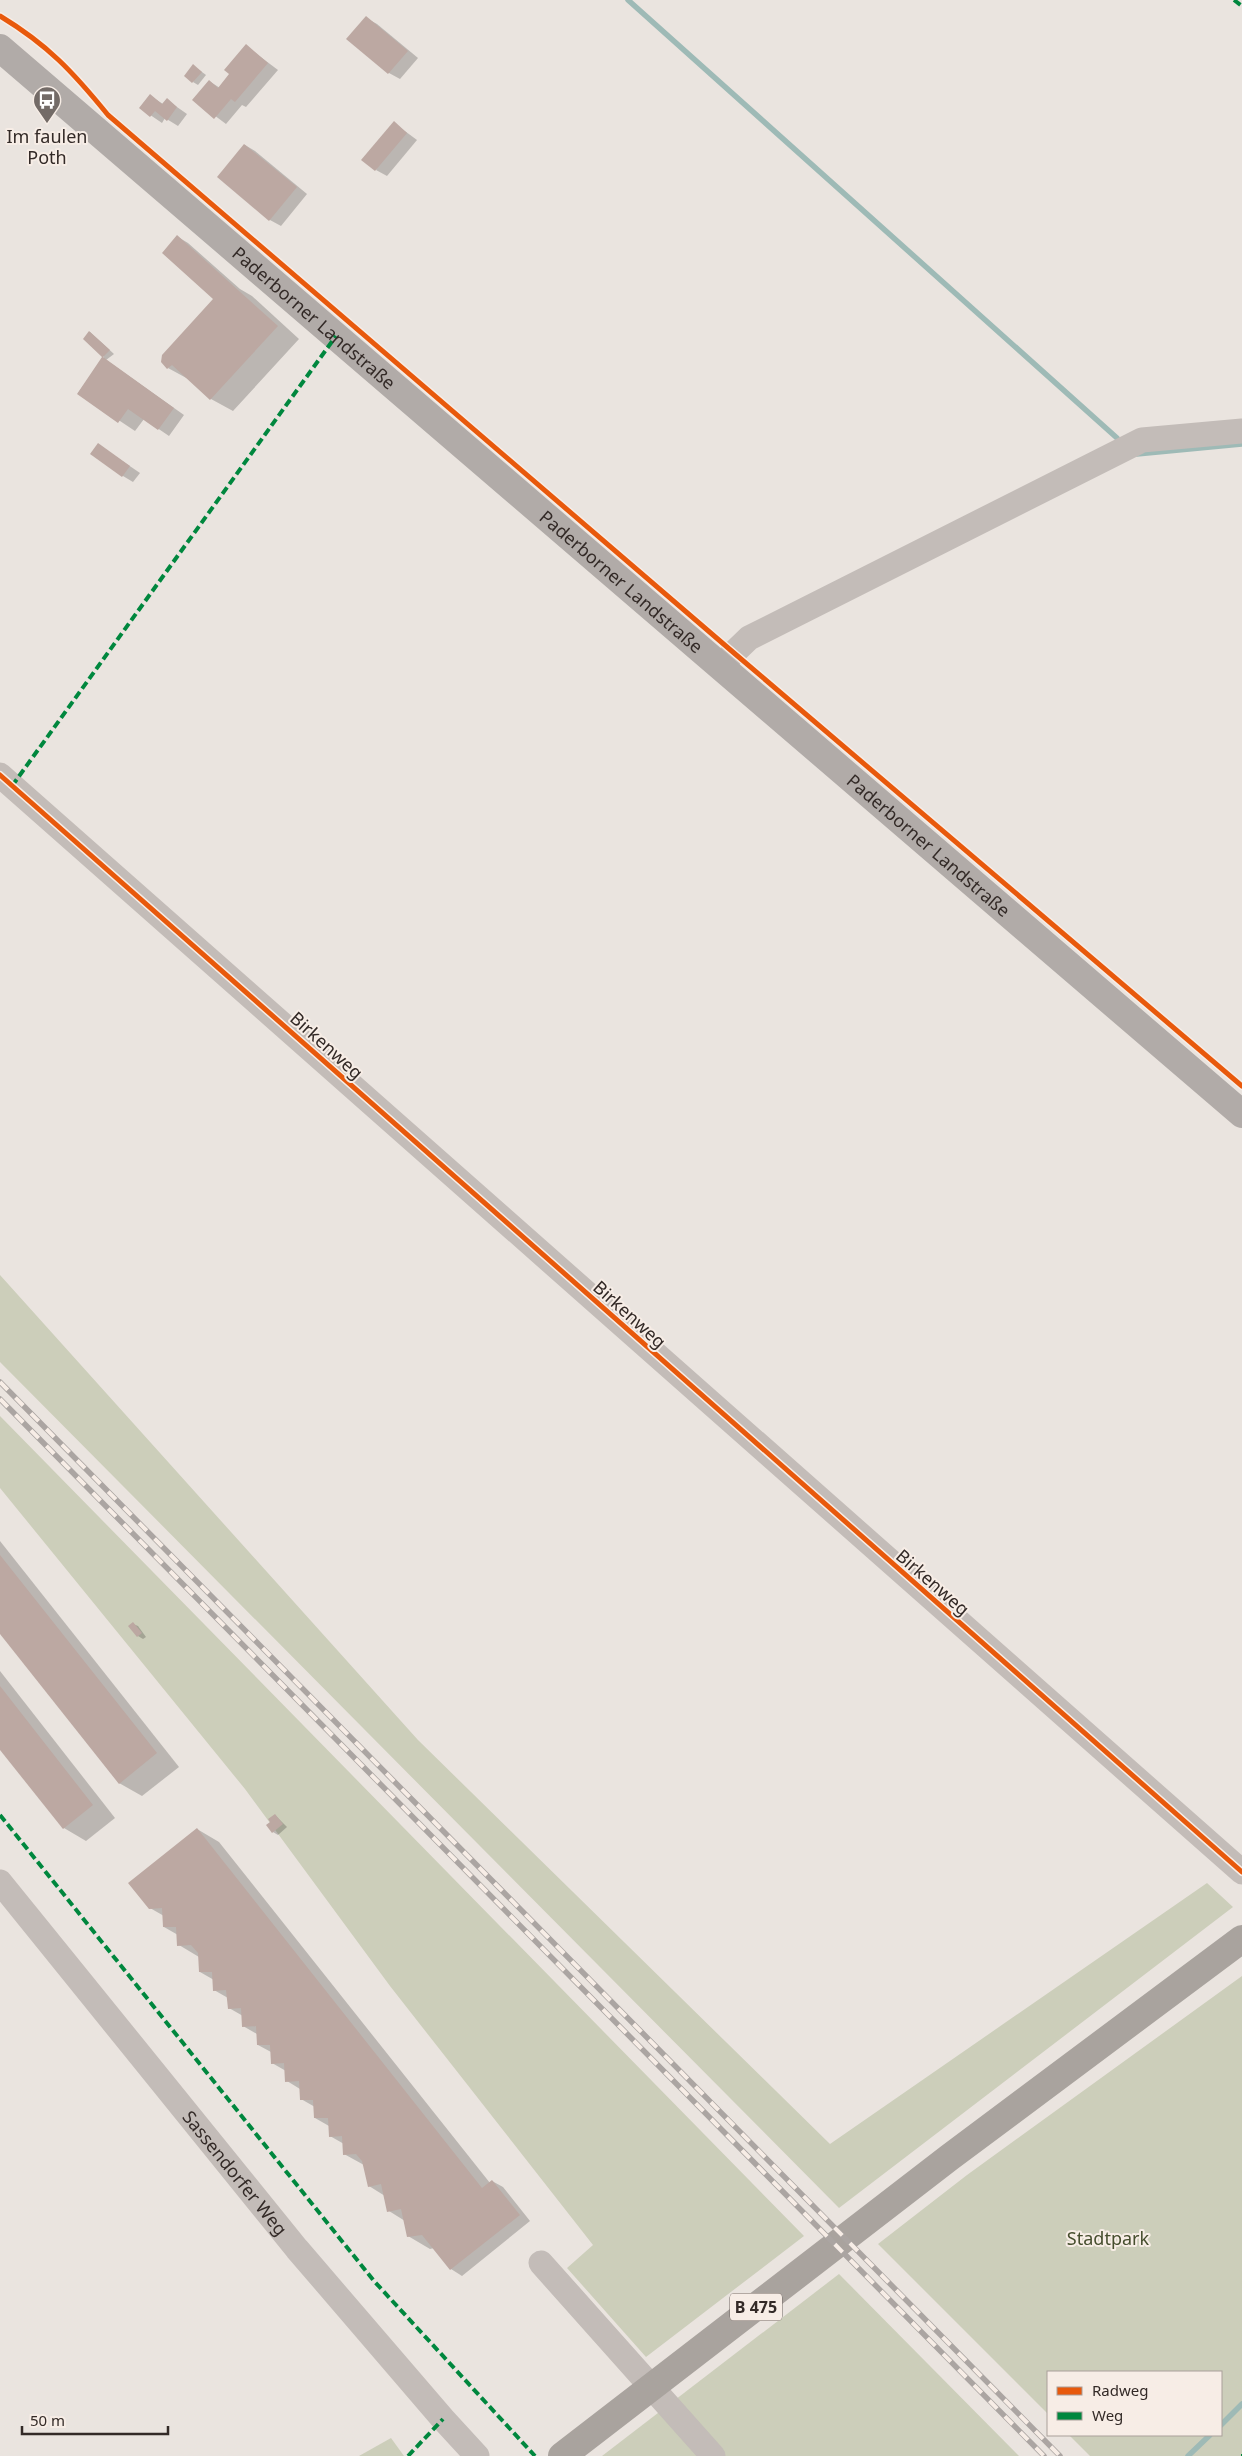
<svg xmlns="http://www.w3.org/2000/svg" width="1242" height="2456" viewBox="0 0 1242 2456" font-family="'Noto Sans',sans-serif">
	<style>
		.green { fill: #ccceba }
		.shadow { fill: #0003 }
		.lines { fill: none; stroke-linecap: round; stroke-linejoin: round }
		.stream { stroke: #9ebab6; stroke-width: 5.5 }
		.building { fill: #bca8a2 }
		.minor { stroke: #c3bcb8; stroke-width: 25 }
		.major { stroke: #b1aba8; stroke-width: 28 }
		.highway { stroke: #a9a39e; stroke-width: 28 }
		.rail-casing { stroke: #aba5a2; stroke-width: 5.5 }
		.rail { stroke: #f7ede6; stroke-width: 4; stroke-dasharray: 11; stroke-linecap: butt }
		.quiet { stroke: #00873e; stroke-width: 4; stroke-dasharray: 8 4; stroke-linecap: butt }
		.cycleway-casing { stroke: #f7ede6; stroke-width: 8 }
		.cycleway { stroke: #e8590c; stroke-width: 5 }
		.labels { text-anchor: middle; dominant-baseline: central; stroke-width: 4; stroke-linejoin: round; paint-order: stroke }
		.shield { fill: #f7ede6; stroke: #6e6460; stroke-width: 1 }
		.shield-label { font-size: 16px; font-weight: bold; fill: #332a27 }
		.poi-label { font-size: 18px; fill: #332a27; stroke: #f7ede6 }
		.street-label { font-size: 18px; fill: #332a27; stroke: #f7ede6 }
		.park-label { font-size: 18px; fill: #464e2e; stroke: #f7ede6 }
	</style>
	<rect width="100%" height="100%" fill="#eae4df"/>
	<g class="green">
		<polygon points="0,1275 418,1740 830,2144 1207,1883 1233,1907 839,2208 0,1362"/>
		<polygon points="0,1416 804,2236 646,2357 567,2268 593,2245 390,1986 245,1789 0,1488"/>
		<polygon points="1242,1976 1242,2456 1090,2456 1069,2435 1221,2435 1221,2372 1048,2372 1048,2414 878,2244 967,2175"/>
		<polygon points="839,2274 1019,2456 602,2456"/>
		<polygon points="391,2438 404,2456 359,2456"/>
	</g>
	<g class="shadow">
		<polygon points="366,18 377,24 418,58 400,79 389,73 348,39"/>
		<polygon points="246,46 278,70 246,107 242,105 226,124 194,100 209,81 220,88 231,74"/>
		<polygon points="198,69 206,75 198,85 193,82"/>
		<polygon points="150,96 163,104 167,100 187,114 178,126 165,118 162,123 140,108"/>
		<polygon points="394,123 417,140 387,176 376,170"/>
		<polygon points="245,145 255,151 307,194 281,226 270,220 218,177"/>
		<polygon points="178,237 188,243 240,289 252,296 299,339 233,411 211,399 190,380 168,368 215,299"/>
		<polygon points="90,332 114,354 106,360 184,415 169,436 144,419 135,431 78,393 104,357 85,339"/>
		<polygon points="99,445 140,473 133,482 123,476"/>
		<polygon points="0,1541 179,1767 142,1796 119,1783 0,1632"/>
		<polygon points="133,1624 138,1626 146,1637 143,1639 138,1636"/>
		<polygon points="0,1671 115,1818 86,1841 64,1828 0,1748"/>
		<polygon points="275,1815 287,1827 278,1835 273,1832"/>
		<polygon points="197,1829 219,1842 490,2183 492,2181 503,2187 530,2221 462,2276 451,2269 434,2248 430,2249 408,2236 405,2221 389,2211 385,2196 369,2186 364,2165 344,2154 344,2144 330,2136 329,2126 315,2118 315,2107 301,2099 300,2089 287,2081 286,2071 272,2063 271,2052 258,2045 257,2034 243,2026 243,2016 229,2008 228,1998 214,1990 214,1980 200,1972 199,1957 179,1945 178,1935 164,1927 164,1916 150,1908"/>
	</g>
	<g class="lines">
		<g class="stream">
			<polyline points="628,0 1117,438"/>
			<polyline points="1137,454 1242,444"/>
			<polyline points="1221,2425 1242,2404"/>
			<polyline points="1188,2456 1210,2435"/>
		</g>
	</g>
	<g class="building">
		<polygon points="366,16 408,51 388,74 346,39"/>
		<polygon points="246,44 268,63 235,102 231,99 214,119 192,100 209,80 218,88 229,74 224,70"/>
		<polygon points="193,64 202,72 192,83 184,76"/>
		<polygon points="150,94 162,104 167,98 177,107 167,121 155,111 150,117 139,108"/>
		<polygon points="394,121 407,133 375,171 361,160"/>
		<polygon points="244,144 297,187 269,221 217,177"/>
		<polygon points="177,235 278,326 210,400 172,365 167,369 161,362 162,355 213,299 162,253"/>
		<polygon points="89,331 110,350 103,357 174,408 158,430 128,409 118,423 77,394 102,357 83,339"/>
		<polygon points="98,443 130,466 122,477 90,454"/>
		<polygon points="0,1555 157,1753 119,1784 0,1634"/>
		<polygon points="133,1622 142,1633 137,1637 128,1626"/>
		<polygon points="0,1686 93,1805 63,1829 0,1750"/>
		<polygon points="275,1814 283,1824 272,1833 266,1825 270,1822 268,1819"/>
		<polygon points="197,1828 482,2188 492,2180 520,2215 450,2270 422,2235 407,2237 401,2209 387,2212 381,2184 368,2187 362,2161 356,2154 343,2155 342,2136 329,2137 328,2118 314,2118 313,2100 300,2100 299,2081 285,2082 284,2063 271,2064 270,2045 257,2045 256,2026 242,2027 241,2008 228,2009 226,1990 213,1991 212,1972 199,1972 198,1953 191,1945 177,1946 176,1927 163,1927 162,1908 149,1909 128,1883"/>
	</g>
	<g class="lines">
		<g class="minor">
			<polyline points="720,666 749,638 1142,440 1242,431"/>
			<polyline points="0,775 1242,1872"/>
			<path id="s1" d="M 0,1882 L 297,2249 L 443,2419 L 477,2456"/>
			<polyline points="541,2263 713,2456"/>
		</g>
		<path class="major" id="s2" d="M 0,48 L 1242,1114"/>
		<polyline class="highway" points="562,2456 950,2157 1242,1939"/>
		<g class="rail-casing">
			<g id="rail">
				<polyline points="0,1382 1060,2456"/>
				<polyline points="0,1399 1044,2456"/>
			</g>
		</g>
		<use href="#rail" class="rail"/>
		<g class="quiet">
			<polyline points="1234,0 1242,6"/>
			<polyline points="12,786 336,336"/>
			<polyline points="0,1815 374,2281 535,2456"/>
			<polyline points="408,2456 443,2419"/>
			<polyline points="1241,2456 1242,2456"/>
		</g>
		<g class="cycleway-casing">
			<g id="cycleway">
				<path d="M 0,16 C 48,45 73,72 108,115 L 734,653 L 1242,1086"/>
				<polyline points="0,775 1242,1872"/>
			</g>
		</g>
		<use href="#cycleway" class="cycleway"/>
	</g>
	<defs>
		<g id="bus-pin" transform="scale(1.4375)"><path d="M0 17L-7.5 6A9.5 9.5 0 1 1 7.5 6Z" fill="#736b67" stroke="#f7ede6"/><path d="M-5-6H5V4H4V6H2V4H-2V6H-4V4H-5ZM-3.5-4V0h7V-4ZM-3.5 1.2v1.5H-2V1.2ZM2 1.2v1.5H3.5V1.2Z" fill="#fff"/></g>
	</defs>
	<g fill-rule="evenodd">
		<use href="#bus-pin" x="47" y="100"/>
	</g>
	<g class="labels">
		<rect class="shield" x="730" y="2293.5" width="52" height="27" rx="4"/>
		<g class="shield-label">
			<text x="756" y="2307">B 475</text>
		</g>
		<g class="poi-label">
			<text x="47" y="136">Im faulen<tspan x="47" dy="21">Poth</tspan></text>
		</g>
		<g class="street-label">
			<text stroke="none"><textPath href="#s2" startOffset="414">Paderborner Landstraße</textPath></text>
			<text stroke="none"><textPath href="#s2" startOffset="819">Paderborner Landstraße</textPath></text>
			<text stroke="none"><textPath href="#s2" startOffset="1224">Paderborner Landstraße</textPath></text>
			<text transform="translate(327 1045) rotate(42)">Birkenweg</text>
			<text transform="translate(630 1314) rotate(42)">Birkenweg</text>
			<text transform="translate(933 1582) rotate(41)">Birkenweg</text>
			<text stroke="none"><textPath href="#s1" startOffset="374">Sassendorfer Weg</textPath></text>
		</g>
		<g class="park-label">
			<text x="1108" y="2238">Stadtpark</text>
		</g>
	</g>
	<rect x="1047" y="2371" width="175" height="65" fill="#f7ede6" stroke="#a99f9a"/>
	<rect x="1057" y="2387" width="25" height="8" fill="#e8590c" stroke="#a99f9a"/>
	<text x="1092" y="2396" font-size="15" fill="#332a27">Radweg</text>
	<rect x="1057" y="2412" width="25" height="8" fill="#00873e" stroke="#a99f9a"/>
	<text x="1092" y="2421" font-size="15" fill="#332a27">Weg</text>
	<path d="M22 2426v8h146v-8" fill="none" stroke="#332a27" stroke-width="2.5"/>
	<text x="30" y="2426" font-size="15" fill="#332a27" stroke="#f7ede6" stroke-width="4" paint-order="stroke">50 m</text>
</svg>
